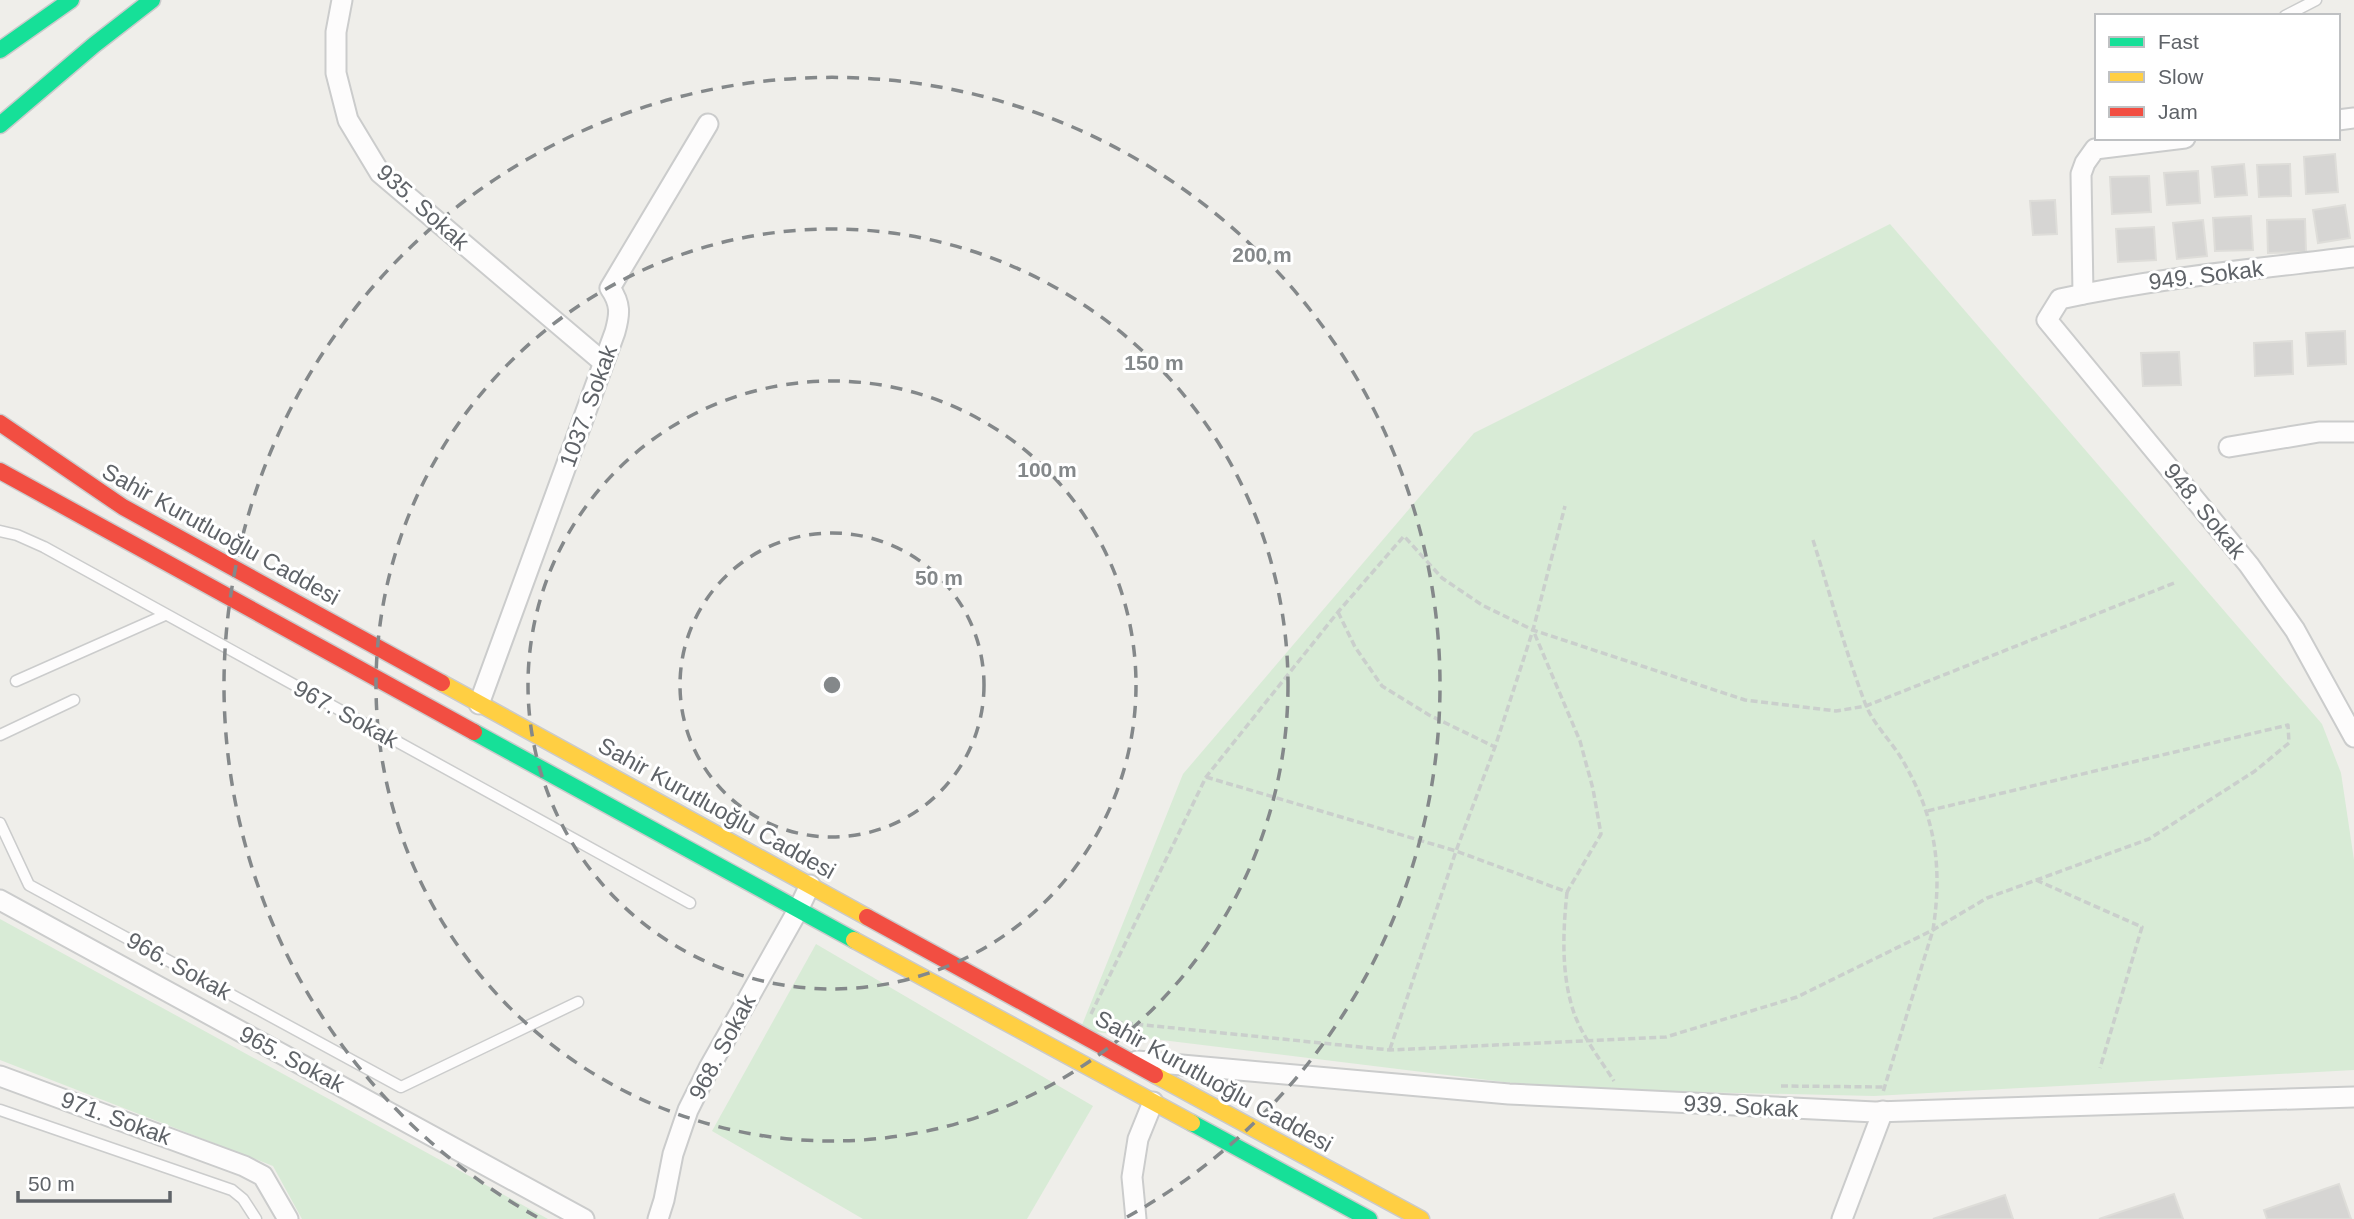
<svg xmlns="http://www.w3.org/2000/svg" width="2354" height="1219" viewBox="0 0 2354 1219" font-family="Arial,sans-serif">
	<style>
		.green { fill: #d8ebd6 }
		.building { fill: #d6d5d3; stroke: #deddd9; stroke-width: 2 }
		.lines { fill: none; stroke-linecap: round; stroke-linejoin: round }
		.lane-casing { stroke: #cbcccc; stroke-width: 13 }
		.street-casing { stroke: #cbcccc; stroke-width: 23 }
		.fast-casing { stroke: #cacacb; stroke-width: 19 }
		.slow-casing { stroke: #cacacb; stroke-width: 19 }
		.jam-casing { stroke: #cacacb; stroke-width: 19 }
		.path { stroke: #cacfcc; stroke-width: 3.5; stroke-dasharray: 7 3.5; stroke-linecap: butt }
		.lane { stroke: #fdfcfc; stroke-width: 10 }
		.street { stroke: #fdfcfc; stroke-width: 19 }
		.fast { stroke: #16e098; stroke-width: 16 }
		.slow { stroke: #ffcf43; stroke-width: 16 }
		.jam { stroke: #f24e42; stroke-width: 16 }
		.ring { fill: none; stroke: #84888a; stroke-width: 3.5; stroke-dasharray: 12 9 }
		.labels { text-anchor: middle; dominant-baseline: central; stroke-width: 6; stroke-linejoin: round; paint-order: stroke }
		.street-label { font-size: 23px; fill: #5f6368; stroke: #fff }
		.centre { fill: #84888a; stroke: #fff; stroke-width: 3.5 }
		.ring-label { font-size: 21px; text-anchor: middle; font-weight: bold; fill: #84888a; stroke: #fff; stroke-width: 6; stroke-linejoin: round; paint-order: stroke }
	</style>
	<rect width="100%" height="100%" fill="#efeeea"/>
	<g class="green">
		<polygon points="1890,224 2322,724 2341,773 2354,860 2354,1070 1874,1096 1560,1089 1080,1030 1183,774 1474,433"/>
		<polygon points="0,919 548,1219 302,1219 273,1166 0,1060"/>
		<polygon points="816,944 1093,1106 1027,1219 863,1219 712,1131"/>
	</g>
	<g class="building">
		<polygon points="2335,154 2338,192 2306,194 2304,157"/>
		<polygon points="2244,164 2247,195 2215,197 2212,167"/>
		<polygon points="2290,164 2291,196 2259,197 2257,165"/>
		<polygon points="2198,171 2200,203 2167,205 2164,173"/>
		<polygon points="2149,176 2151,212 2112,214 2110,177"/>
		<polygon points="2055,200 2057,234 2033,235 2030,201"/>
		<polygon points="2345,205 2350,238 2318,243 2313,210"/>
		<polygon points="2251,216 2253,250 2215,251 2213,218"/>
		<polygon points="2305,219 2306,252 2268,253 2267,220"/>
		<polygon points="2203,220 2207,256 2177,259 2173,223"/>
		<polygon points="2154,227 2156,260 2118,262 2116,229"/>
		<polygon points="2345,331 2346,364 2308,366 2306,333"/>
		<polygon points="2292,341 2293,374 2255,376 2254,343"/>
		<polygon points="2179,352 2181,385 2143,386 2141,353"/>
		<polygon points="2339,1184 2351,1219 2267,1219 2264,1210"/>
		<polygon points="2174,1194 2183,1219 2099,1219"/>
		<polygon points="2005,1195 2013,1219 1933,1219"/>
	</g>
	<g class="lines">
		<g class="lane-casing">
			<g id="lane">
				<polyline points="2285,16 2316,0"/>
				<polyline points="0,531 17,535 44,547 690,903"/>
				<polyline points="16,681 165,615"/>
				<polyline points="0,735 74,700"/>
				<polyline points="0,823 29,885 401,1087 578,1002"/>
				<polyline points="0,1110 232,1190 243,1199 256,1219"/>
			</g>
		</g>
		<g class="street-casing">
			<g id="street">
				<polyline points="342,0 336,32 336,73 348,120 380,173 603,362"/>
				<polyline points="2338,120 2354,118"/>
				<path d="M 2354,257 C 2255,269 2157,278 2060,299 L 2047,320 L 2249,565 L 2295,630 L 2354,737"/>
				<polyline points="2083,294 2081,174 2085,163 2095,149 2185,138"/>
				<polyline points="2229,447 2319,432 2354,432"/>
				<path d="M 479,704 L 615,332 C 620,314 621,304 610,288 L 708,124"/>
				<polyline points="0,900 584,1219"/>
				<polyline points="1137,1061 1509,1094 1875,1112 2354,1097"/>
				<polyline points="0,1076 244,1166 263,1176 288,1219"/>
				<polyline points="658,1219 664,1200 673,1154 688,1110 709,1068 798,910 810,885"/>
				<polyline points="1136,1219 1132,1177 1138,1139 1153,1102"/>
				<polyline points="1842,1219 1883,1111"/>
			</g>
		</g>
		<g class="fast-casing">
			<g id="fast">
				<polyline points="0,50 71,0"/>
				<polyline points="0,125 94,45 152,0"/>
				<polyline points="474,732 854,940"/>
				<polyline points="1192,1123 1369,1219"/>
			</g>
		</g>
		<g class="slow-casing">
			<g id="slow">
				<polyline points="442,683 867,917"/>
				<polyline points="854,940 1192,1123"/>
				<polyline points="1155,1075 1421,1219"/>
			</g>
		</g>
		<g class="jam-casing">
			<g id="jam">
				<polyline points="0,423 123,507 442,683"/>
				<polyline points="0,471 474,732"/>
				<polyline points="867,917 1155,1075"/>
			</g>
		</g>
		<g class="path">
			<path d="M 1813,540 C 1830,594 1845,650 1865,703 C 1872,722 1889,739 1900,756 C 1935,814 1943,864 1933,930 L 1883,1092"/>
			<polyline points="1338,612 1355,647 1382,686 1429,715 1495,747"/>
			<polyline points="1206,777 1456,851 1567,892 1601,834 1593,789 1580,741 1533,630"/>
			<polyline points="2036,880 2142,927 2100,1068"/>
			<path d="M 1567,892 C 1563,931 1561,972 1573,1010 C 1581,1035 1600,1059 1614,1081"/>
			<polyline points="1091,1014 1206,777 1338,612 1404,536 1442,578 1482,605 1533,630 1745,700 1836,711 1866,706 2174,583"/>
			<polyline points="1105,1021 1390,1050 1666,1037 1797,997 1933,930 1987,898 2149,839 2255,771 2289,743 2288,725 1927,811"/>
			<polyline points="1390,1049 1456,851 1495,747 1533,630 1565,506"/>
			<polyline points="1781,1086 1885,1087"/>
		</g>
		<use href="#lane" class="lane"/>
		<use href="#street" class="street"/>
		<use href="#fast" class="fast"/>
		<use href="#slow" class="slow"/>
		<use href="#jam" class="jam"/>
	</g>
	<g class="ring">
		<circle cx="832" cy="685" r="152"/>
		<circle cx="832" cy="685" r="304"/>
		<circle cx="832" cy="685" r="456"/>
		<path d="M537 1217A608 608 0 1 1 1127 1217"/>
	</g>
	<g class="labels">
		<g class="street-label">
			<text transform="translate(423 207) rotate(42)">935. Sokak</text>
			<text transform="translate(2206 275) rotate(-7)">949. Sokak</text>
			<text transform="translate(588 406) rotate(-70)">1037. Sokak</text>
			<text transform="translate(2205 511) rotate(51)">948. Sokak</text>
			<text transform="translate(221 534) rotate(29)">Sahir Kurutluoğlu Caddesi</text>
			<text transform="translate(346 714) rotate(29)">967. Sokak</text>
			<text transform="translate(717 808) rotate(29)">Sahir Kurutluoğlu Caddesi</text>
			<text transform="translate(179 966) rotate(29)">966. Sokak</text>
			<text transform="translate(722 1047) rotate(-62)">968. Sokak</text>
			<text transform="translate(292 1059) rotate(28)">965. Sokak</text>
			<text transform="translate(1214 1081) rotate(29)">Sahir Kurutluoğlu Caddesi</text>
			<text transform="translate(1741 1106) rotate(3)">939. Sokak</text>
			<text transform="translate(116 1118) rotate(20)">971. Sokak</text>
		</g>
	</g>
	<circle cx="832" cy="685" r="10" class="centre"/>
	<g class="ring-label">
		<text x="1262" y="262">200 m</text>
		<text x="1154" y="370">150 m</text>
		<text x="1047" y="477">100 m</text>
		<text x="939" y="585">50 m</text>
	</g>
	<rect x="2095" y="14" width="245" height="126" fill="#ffffff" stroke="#bfc1c3" stroke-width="2"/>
	<rect x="2109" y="37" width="35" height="10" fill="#16e098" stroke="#bfc1c3" stroke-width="2"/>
	<text x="2158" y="49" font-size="21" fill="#5f6368">Fast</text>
	<rect x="2109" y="72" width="35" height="10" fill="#ffcf43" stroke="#bfc1c3" stroke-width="2"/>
	<text x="2158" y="84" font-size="21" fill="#5f6368">Slow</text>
	<rect x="2109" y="107" width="35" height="10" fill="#f24e42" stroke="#bfc1c3" stroke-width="2"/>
	<text x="2158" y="119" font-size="21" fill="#5f6368">Jam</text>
	<path d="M18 1191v10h152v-10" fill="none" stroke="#5f6368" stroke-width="3.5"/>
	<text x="28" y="1191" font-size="21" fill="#5f6368" stroke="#ffffff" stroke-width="5" paint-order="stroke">50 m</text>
</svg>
